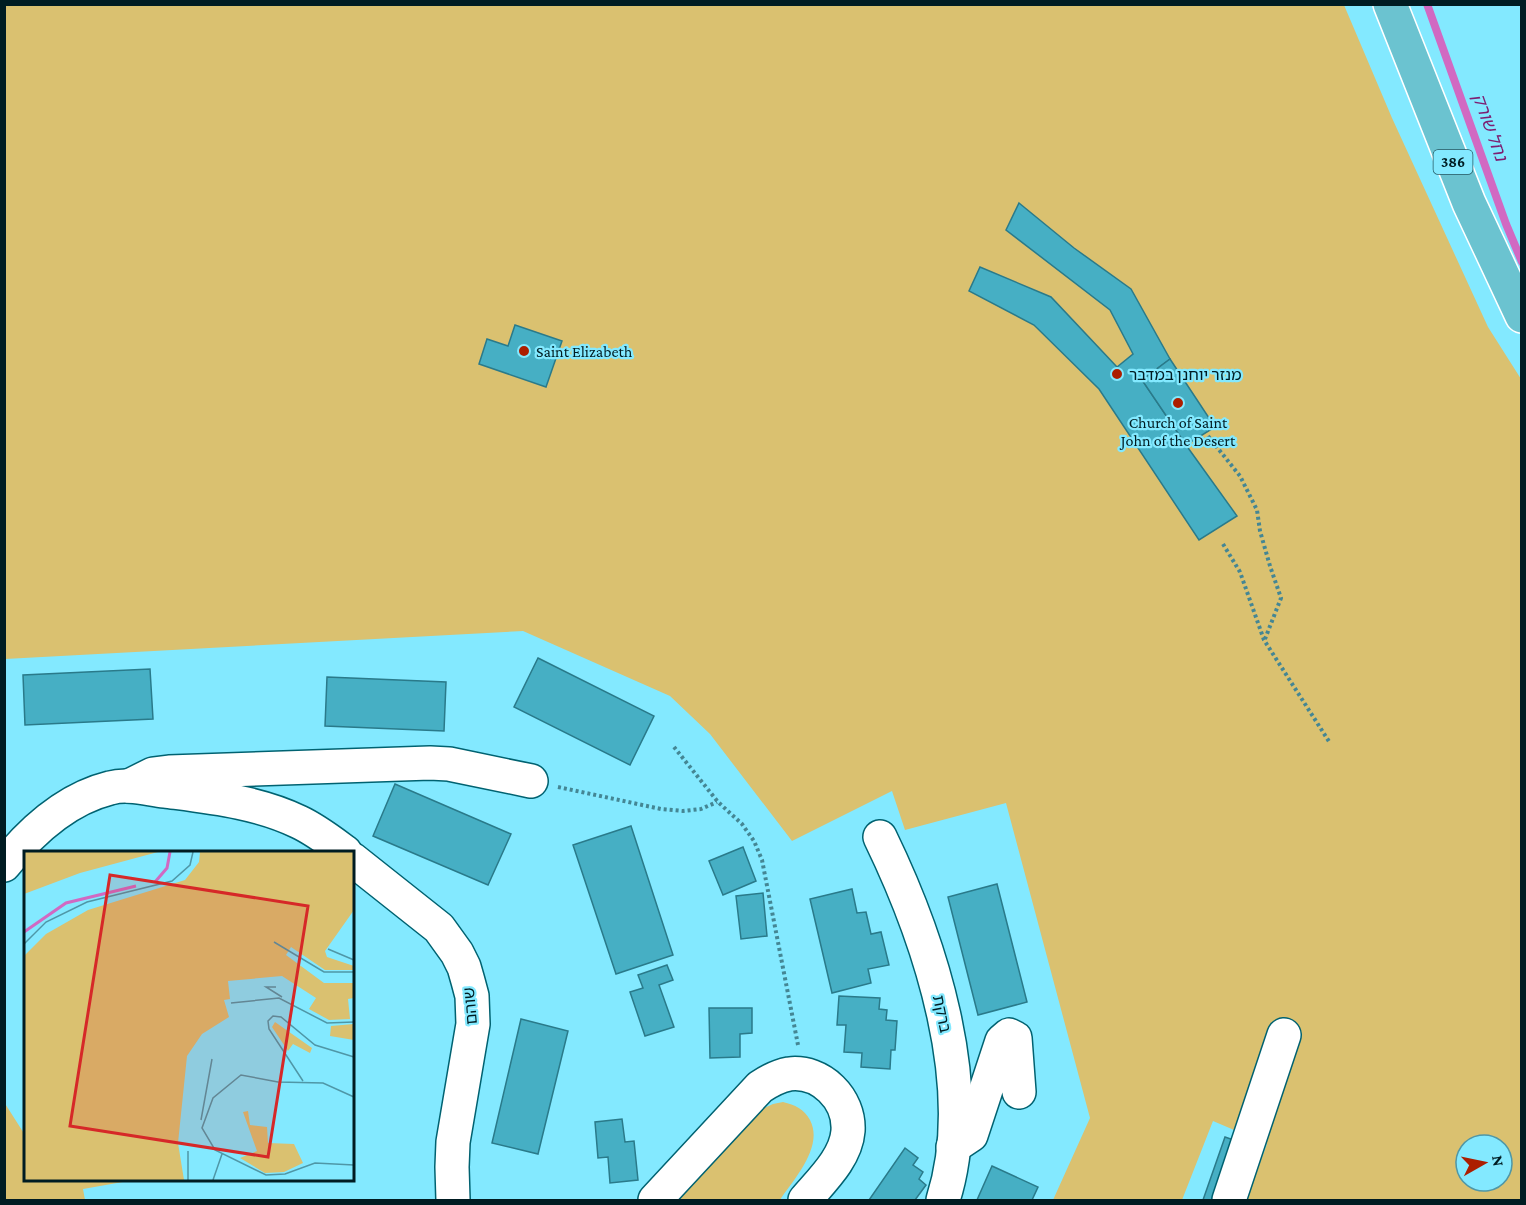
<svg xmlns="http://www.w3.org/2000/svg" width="1526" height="1205" viewBox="0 0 1526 1205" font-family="'Crimson Pro','Noto Sans Hebrew',serif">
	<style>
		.green { fill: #dac170; fill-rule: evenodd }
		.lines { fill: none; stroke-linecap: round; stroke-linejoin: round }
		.stream { stroke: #d169c2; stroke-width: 8 }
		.building { fill: #46afc4; stroke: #2a7a8a; stroke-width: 1.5 }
		.minor-casing { stroke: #006271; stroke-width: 36 }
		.major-casing { stroke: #fff; stroke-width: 36 }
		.path { stroke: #448694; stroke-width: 4; stroke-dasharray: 3 3; stroke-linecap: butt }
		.minor { stroke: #fff; stroke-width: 33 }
		.major { stroke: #6bc3d0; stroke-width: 33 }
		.poi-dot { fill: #ac1e00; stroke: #83e9ff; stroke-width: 2 }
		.labels { text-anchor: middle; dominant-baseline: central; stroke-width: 4.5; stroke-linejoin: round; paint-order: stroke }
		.shield { fill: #83e9ff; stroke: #275a64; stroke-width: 1.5 }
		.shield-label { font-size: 15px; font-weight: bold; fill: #001c22 }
		.poi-label { font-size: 16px; fill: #001c22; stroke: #83e9ff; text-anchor: start }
		.street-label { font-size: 16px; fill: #001c22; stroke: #83e9ff }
		.water-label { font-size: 18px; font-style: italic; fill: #7d1f72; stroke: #83e9ff }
		.inset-river { fill: none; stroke: #d169c2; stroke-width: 3 }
		.inset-road { fill: none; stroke: #4f97a7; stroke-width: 1.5 }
		.view { fill: #d62828; fill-opacity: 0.15; stroke: #d62828; stroke-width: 3 }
		.inset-edge { fill: none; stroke: #001c22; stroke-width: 3 }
	</style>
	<rect width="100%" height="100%" fill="#83e9ff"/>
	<g class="green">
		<path d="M 5,5 L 1344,5 L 1392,118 L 1488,327 L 1521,379 L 1521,1200 L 1246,1200 L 1267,1144 L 1213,1121 L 1182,1200 L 1053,1200 L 1090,1118 L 1006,803 L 905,830 L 892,791 L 792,841 L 710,734 L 670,696 L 523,631 L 5,659 ZM 1466,1145 L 1502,1145 L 1502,1181 L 1466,1181 Z"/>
		<polygon points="4,1102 25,1135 26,1180 134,1180 83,1189 85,1200 5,1200"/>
		<path d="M 783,1102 C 795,1105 804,1109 810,1120 C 824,1147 794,1179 780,1200 L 672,1200 L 762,1109 L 773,1104 Z"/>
	</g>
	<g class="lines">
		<polyline class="stream" points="1427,4 1506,224 1522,262"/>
	</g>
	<g class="building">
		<polygon points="1019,203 1074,248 1131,289 1170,359 1142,380 1186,445 1237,516 1199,540 1099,389 1034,325 969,291 980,267 1051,297 1117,367 1133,354 1110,310 1006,230"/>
		<polygon points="515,325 562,341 546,387 479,364 487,339 508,346"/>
		<polygon points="1170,359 1215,427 1186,445 1142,380"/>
		<polygon points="538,658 654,716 630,765 514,707"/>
		<polygon points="150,669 153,719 25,725 23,675"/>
		<polygon points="327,677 446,682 444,731 325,726"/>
		<polygon points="395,784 511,834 488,885 373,836"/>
		<polygon points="631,826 673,955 616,974 573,845"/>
		<polygon points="743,847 756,881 723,895 709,861"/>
		<polygon points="997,884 1027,1002 978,1015 948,897"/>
		<polygon points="852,889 857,913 866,912 871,934 881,932 889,965 868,969 871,983 832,993 810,899"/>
		<polygon points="763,893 767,936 741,939 736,896"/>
		<polygon points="667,965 673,980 659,985 674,1027 645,1036 630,992 643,988 638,975"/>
		<polygon points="839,996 880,998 879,1009 887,1010 886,1020 897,1021 895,1050 891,1050 890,1069 861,1067 862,1053 844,1052 846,1025 837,1025"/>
		<polygon points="709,1008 752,1008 752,1033 740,1034 740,1057 710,1058"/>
		<polygon points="521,1019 568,1031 538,1154 492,1143"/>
		<polygon points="622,1119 625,1142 634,1141 638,1180 610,1183 608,1157 598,1158 595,1122"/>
		<polygon points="1225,1137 1242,1143 1222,1200 1203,1200"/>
		<polygon points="905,1148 918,1158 913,1165 923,1172 919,1179 926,1185 915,1200 869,1200"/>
		<polygon points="992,1166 1038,1187 1032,1200 977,1200"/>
	</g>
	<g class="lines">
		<g class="minor-casing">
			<g id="minor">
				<polyline points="129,786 153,774 169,772 430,763 449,764 531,781"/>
				<path d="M 880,837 C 930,940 979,1087 943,1200"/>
				<polyline points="352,859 439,928 457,953 464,967 468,981 472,996 473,1024 453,1142 452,1167 453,1200"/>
				<path d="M 4,865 C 32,830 66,799 110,788 C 128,783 147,789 165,791 C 210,797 258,802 299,822 C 316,830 330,841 345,852"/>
				<polyline points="953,1147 971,1135 1002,1041 1009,1035 1015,1038 1019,1092"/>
				<path d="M 655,1200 L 760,1087 C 769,1081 778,1076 789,1074 C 821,1070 850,1099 848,1131 C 846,1158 821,1181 805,1200"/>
				<polyline points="1229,1200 1284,1035"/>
			</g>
		</g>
		<g class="major-casing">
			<polyline id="major" points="1390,4 1469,203 1522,316"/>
		</g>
		<g class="path">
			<polyline points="1208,436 1240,476 1257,510 1260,531 1270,566 1281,598 1265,639"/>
			<polyline points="1223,544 1240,572 1264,640 1330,743"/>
			<polyline points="674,747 718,802 742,824 754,841 762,860 798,1045"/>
			<polyline points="558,787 661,809 683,811 701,809 717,802"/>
		</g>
		<use href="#minor" class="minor"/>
		<use href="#major" class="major"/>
	</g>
	<g class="poi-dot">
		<circle cx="524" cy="351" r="6"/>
		<circle cx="1117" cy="374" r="6"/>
		<circle cx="1178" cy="403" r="6"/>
	</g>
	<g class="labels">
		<rect class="shield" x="1433.5" y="150" width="39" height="24" rx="4.5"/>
		<g class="shield-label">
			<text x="1453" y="162">386</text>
		</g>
		<g class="poi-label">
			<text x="536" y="351">Saint Elizabeth</text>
			<text x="1129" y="374">מנזר יוחנן במדבר</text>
			<text x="1178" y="422" text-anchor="middle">Church of Saint<tspan x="1178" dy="18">John of the Desert</tspan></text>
		</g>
		<g class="street-label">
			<text transform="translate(470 1006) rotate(-95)">שוהם</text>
			<text transform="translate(942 1014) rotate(78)">ברקת</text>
		</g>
		<g class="water-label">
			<text transform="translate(1490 127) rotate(70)">נחל שורק</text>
		</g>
	</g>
	<g transform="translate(24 851)">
		<rect width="330" height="330" fill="#83e9ff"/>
		<path d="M 0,1 L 134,1 L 56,22 L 0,43 ZM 176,1 L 330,1 L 330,59 L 301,100 L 303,106 L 330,115 L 330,119 L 301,119 L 267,96 L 262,104 L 300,132 L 330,132 L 330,147 L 324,148 L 326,168 L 305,169 L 285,158 L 292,147 L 258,125 L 204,130 L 206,148 L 200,149 L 205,166 L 178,183 L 163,205 L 154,292 L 160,329 L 0,329 L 0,105 L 22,83 L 64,59 L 161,29 L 175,11 ZM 251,171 L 288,197 L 286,202 L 269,193 L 264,200 L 248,176 ZM 330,173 L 330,189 L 306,185 L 307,175 ZM 224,260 L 226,274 L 243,276 L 244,292 L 270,293 L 279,312 L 260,321 L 241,322 L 216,307 L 233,300 L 219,261 Z" fill="#dac170"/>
		<path class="inset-river" d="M 131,31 L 143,17 L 146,1M 0,81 L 42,52 L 112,35"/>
		<path class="inset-road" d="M 250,91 L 300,121 L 330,121M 0,93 L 22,71 L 63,51 L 148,30 L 166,14 L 169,1M 304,98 L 330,109M 252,136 L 242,136 L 258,146M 207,152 L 255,147 L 303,172 L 330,171M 279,230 L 245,178 L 244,170 L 249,165 L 257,166 L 291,194 L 330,206M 330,246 L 299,232 L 254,231 L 217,224 L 189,247 L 178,277 L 191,299 L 242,324 L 261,323 L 291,312 L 330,314M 177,269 L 188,208M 164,300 L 164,329M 189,329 L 198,303"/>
		<path class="view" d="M 86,24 L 284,55 L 244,306 L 46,275 Z"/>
		<rect width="330" height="330" class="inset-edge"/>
	</g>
	<rect width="1526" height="1205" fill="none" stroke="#001c22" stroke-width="12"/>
	<g transform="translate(1484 1163) rotate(81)"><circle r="28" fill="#83e9ff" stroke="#4f97a7" stroke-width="1.5"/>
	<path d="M0-4.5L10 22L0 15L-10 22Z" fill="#ac1e00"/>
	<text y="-9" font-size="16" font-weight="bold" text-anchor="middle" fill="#001c22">N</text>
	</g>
</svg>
